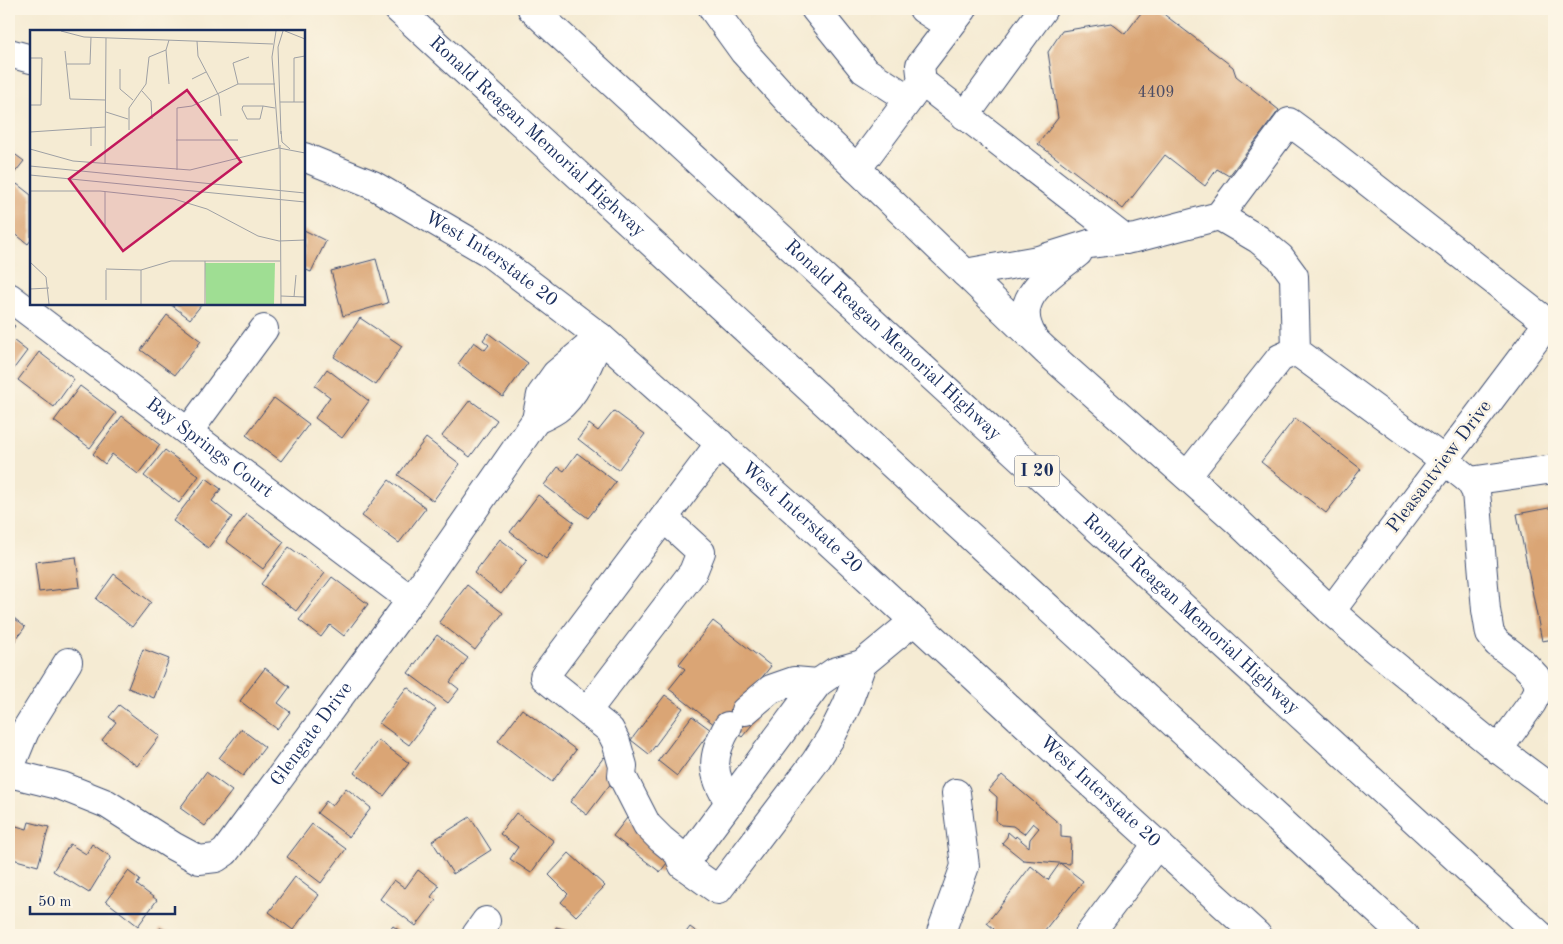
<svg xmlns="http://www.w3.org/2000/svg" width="1563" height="944" viewBox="0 0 1563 944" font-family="'Old Standard TT',serif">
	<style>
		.building { fill: #daa575 }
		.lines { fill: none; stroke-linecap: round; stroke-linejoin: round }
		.minor-casing { stroke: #3c4b70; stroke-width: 30 }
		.major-casing { stroke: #3c4b70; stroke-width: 30 }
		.highway-casing { stroke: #3c4b70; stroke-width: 30 }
		.minor { stroke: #fff; stroke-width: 28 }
		.major { stroke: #fff; stroke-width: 28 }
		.highway { stroke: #fff; stroke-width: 28 }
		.labels { text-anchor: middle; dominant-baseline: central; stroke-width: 5; stroke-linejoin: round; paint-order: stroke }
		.number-label { font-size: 16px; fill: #4b4c64 }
		.shield { fill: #fcf5e5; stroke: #5e6a86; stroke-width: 1 }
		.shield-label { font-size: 18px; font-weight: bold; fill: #1b2f5e }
		.street-label { font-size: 19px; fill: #1b2f5e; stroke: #fcf5e5 }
		.inset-road { fill: none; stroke: #9ea0a4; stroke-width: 1 }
		.view { fill: #c2185b; fill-opacity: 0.15; stroke: #c2185b; stroke-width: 2.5 }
		.inset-edge { fill: none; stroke: #1b2f5e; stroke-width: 2.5 }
	</style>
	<rect width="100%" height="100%" fill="#fcf5e5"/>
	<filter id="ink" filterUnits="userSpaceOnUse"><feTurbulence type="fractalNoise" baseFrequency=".02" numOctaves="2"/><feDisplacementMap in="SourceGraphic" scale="10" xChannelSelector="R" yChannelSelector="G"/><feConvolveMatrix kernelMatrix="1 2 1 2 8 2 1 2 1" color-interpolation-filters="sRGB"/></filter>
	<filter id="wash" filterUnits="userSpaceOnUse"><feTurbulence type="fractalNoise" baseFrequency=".0096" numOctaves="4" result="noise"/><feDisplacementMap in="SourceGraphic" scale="20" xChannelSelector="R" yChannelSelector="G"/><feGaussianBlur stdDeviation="1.12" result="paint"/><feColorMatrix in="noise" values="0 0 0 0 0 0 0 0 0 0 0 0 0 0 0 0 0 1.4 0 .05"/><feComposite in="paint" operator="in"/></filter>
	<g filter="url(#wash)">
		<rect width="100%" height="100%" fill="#f5ebd3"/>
		<g id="blocks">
			<g class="building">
				<polygon points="1144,9 1157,9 1233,67 1236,76 1279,110 1229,176 1217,169 1205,186 1165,155 1123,209 1038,144 1058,118 1048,52 1062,31 1111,23 1125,34"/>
				<polygon points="9,150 24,161 9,180"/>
				<polygon points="17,184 31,195 31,240 28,244 9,229 9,195"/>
				<polygon points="304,230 326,241 311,272 304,269"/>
				<polygon points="376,259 388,303 343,316 331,271"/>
				<polygon points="170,304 202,304 190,319"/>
				<polygon points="167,315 201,341 175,375 141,350"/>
				<polygon points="360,318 402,346 376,385 334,357"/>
				<polygon points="9,321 15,326 9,334"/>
				<polygon points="488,333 528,363 503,397 458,364 474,342 485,350 489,345 483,340"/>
				<polygon points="9,337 27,351 9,375"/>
				<polygon points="39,352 74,379 54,407 18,380"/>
				<polygon points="327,369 369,401 342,438 315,418 330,397 315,386"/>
				<polygon points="80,386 116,413 90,448 54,421"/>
				<polygon points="274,398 309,424 281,461 246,435"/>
				<polygon points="470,400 497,420 470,457 442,436"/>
				<polygon points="614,411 645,434 618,470 578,439 589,424 598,431"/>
				<polygon points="122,416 160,445 138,474 112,454 105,464 93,454"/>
				<polygon points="1295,418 1361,469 1326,513 1261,462"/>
				<polygon points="426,438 460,464 433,501 398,475"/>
				<polygon points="165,450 199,476 179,503 144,476"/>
				<polygon points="577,453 616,482 588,518 544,485 558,467 564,471"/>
				<polygon points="206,478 221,489 212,501 232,517 208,548 173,521"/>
				<polygon points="389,480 426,508 399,543 362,516"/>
				<polygon points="538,495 574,522 546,559 510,532"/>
				<polygon points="1554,507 1554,639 1542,641 1517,514"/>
				<polygon points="247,514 284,542 263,569 226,541"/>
				<polygon points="500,539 527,560 501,594 474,573"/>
				<polygon points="289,547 325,573 296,611 261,584"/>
				<polygon points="76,557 80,587 39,592 35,562"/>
				<polygon points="114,574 151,602 132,627 96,599"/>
				<polygon points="332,577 368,604 344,636 330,625 321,637 299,620"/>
				<polygon points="467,585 503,613 475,650 439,622"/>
				<polygon points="9,614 25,627 9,649"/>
				<polygon points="713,621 771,666 739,707 756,720 742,737 719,719 715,725 669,689 685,669 679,664"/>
				<polygon points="437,635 468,658 450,682 459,689 448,703 408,673"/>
				<polygon points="143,649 169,659 154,698 128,688"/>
				<polygon points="265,668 290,687 278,703 290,712 277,729 240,701"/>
				<polygon points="407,687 436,709 409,745 379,723"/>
				<polygon points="665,695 683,708 649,754 631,740"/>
				<polygon points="119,705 160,736 137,766 102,740 116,722 109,717"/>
				<polygon points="522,709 576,750 552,782 498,741"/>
				<polygon points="692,716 711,730 677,776 658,761"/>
				<polygon points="241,729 265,747 243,776 219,758"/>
				<polygon points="378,740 409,763 384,796 354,773"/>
				<polygon points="604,757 621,770 587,815 570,802"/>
				<polygon points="206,772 232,791 205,826 180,808"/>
				<polygon points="1002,775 1061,825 1061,837 1071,838 1070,864 1023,860 1002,843 1007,837 1008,832 1015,838 1016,836 1029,847 1030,839 1039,828 1033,823 1024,834 1013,826 1002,825 996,821 997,797 989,790"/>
				<polygon points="346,788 371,808 349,837 317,813 326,801 332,806"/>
				<polygon points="516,813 554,841 531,873 510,859 518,847 500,834"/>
				<polygon points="470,817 491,850 453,874 432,841"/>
				<polygon points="627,818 674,854 660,872 613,836"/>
				<polygon points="29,822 49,827 38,866 9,858 9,824 27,829"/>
				<polygon points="312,824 346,849 321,883 287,857"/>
				<polygon points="70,844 86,854 92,844 111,857 89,893 53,871"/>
				<polygon points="569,853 605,886 576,916 561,902 568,894 549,875"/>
				<polygon points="1060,863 1083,881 1041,935 989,935 994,929 987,923 1031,866 1048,880"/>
				<polygon points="418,870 439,886 431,897 436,900 416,926 380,899 394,880 405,888"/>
				<polygon points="128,871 140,880 137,885 157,900 138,926 106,901"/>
				<polygon points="295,877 319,895 293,930 269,912"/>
				<polygon points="393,926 406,935 386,935"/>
				<polygon points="556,927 587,935 554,935"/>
				<polygon points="690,927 701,935 684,935"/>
				<polygon points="160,928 178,935 157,935"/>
			</g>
		</g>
	</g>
	<g filter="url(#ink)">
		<use href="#blocks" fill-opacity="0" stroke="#3c4b70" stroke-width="1"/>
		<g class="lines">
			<g class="minor-casing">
				<g id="minor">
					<polyline points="815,9 864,70 909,99"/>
					<polyline points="923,9 949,26"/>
					<polyline points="922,82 920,65 963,9"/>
					<polyline points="965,116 1043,9"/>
					<polyline points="857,169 922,82 1126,240"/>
					<polyline points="1219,216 1258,239 1280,257 1294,276 1296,351"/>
					<polyline points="965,273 1038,260 1089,244 1136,238 1219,216 1289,122 1327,150 1548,323 1331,611"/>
					<path id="s1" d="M 9,297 L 411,600"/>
					<path d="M 1033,337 C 1009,297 1050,276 1078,253"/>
					<path d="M 536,420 C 543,417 551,413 557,409 C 575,397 589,363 597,344"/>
					<polyline points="188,432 264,329"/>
					<polyline points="720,443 544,677 610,730 616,742 623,766 622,776 647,825 661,839 678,853 683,865 718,890 815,762 831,737 847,705 862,664"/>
					<polyline points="1187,476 1280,358 1296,351 1444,460 1470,481 1476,492 1486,610 1490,634 1497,643 1522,662 1536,677 1539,689 1532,703 1498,750"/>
					<polyline points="1470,481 1554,469"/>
					<polyline points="587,711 693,572 701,552 664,518"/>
					<polyline points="745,711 771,689 794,681 818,683"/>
					<path d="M 728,726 C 711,756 710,774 730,803"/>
					<polyline points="9,770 25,731 68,662"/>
					<path id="s2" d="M 9,773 L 62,786 L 107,804 L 173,846 L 199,860 L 216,858 L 225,852 L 411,600 L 536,420 L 541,395 L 556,374 L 600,337"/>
					<polyline points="683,865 818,683 834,672 862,664 914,621"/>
					<polyline points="476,935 486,921"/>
					<polyline points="940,935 965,866 956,793"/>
					<polyline points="1089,935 1158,843"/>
				</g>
			</g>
			<g class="major-casing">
				<g id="major">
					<polyline points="713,9 744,52 799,113 1045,350 1236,520 1331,611 1371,646 1491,744 1554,791"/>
					<polyline points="9,53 31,59"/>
					<path id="s3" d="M 304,157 L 373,185 L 488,252 L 600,337 L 803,518 L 1044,741 L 1257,935"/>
				</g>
			</g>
			<g class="highway-casing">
				<g id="highway">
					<path id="s4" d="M 398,9 C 734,317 1067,628 1404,935"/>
					<path id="s5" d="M 532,9 L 1540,935"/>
				</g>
			</g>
			<use href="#minor" class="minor"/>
			<use href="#major" class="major"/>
			<use href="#highway" class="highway"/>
		</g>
	</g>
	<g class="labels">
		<g class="number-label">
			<text x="1156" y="93">4409</text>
		</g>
		<rect class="shield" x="1014.5" y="455.5" width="45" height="31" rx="4"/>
		<g class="shield-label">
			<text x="1037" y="471">I 20</text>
		</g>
		<g class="street-label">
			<text stroke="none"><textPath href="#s4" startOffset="189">Ronald Reagan Memorial Highway</textPath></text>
			<text stroke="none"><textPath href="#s3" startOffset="214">West Interstate 20</textPath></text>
			<text stroke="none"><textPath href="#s5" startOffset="490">Ronald Reagan Memorial Highway</textPath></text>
			<text stroke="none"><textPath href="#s1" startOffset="251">Bay Springs Court</textPath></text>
			<text transform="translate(1440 467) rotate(-53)">Pleasantview Drive</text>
			<text stroke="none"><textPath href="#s3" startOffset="619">West Interstate 20</textPath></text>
			<text stroke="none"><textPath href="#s5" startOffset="895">Ronald Reagan Memorial Highway</textPath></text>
			<text stroke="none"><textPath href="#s2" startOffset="385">Glengate Drive</textPath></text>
			<text stroke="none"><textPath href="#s3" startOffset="1024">West Interstate 20</textPath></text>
		</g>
	</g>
	<g transform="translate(30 30)">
		<rect width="275" height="275" fill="#f5ebd3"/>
		<path d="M 175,233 L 245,233 L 244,274 L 176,274 Z" fill="#9fde93"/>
		<path class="inset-road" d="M 31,1 L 54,7 L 243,14M 246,1 L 242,27 L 249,118M 255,1 L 275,9M 167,11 L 168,26 L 189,66 L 191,86M 136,20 L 139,54M 35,21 L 40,69 L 75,70M 0,28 L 12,28 L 11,75 L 0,75M 203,33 L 208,54M 203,33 L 219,27M 37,34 L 60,34 L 61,7M 90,39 L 90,59 L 103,70M 162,49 L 176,42M 112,61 L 121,71 L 122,89M 250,72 L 275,72M 264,72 L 264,28 L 275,26M 233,76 L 230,89 L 217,89 L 212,79 L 213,76 L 233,76 L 245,78M 76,82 L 98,89M 61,97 L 61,116M 99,100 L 99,78 L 116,54 L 119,27 L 136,20 L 139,10M 251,101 L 252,112 L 260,119M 0,102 L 75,97M 251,104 L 248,17 L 253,1M 146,110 L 208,110M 250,115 L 251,274M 249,118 L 275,123M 0,119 L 43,131 L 160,140 L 249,118M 75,134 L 76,8M 0,136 L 275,163M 147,140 L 147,78 L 162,76 L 208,54 L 245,54M 0,145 L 275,172M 0,161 L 70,161 L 144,169 L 177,179 L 228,206 L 249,211 L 275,210M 75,196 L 75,162M 0,232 L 16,247 L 19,274M 76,239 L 111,240 L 141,231 L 250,231M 76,240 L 76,270M 111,240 L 111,274M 0,259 L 19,258M 251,266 L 275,267M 264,267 L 266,245M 175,274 L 175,231"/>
		<path class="view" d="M 157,60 L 211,132 L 93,221 L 39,149 Z"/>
		<rect width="275" height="275" class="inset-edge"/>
	</g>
	<rect width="1563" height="944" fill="none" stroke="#fcf5e5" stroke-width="30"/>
	<path d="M30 906v8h145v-8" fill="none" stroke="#1b2f5e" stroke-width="2.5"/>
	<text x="38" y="906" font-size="15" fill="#1b2f5e" stroke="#fcf5e5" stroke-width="4" paint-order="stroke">50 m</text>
</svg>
